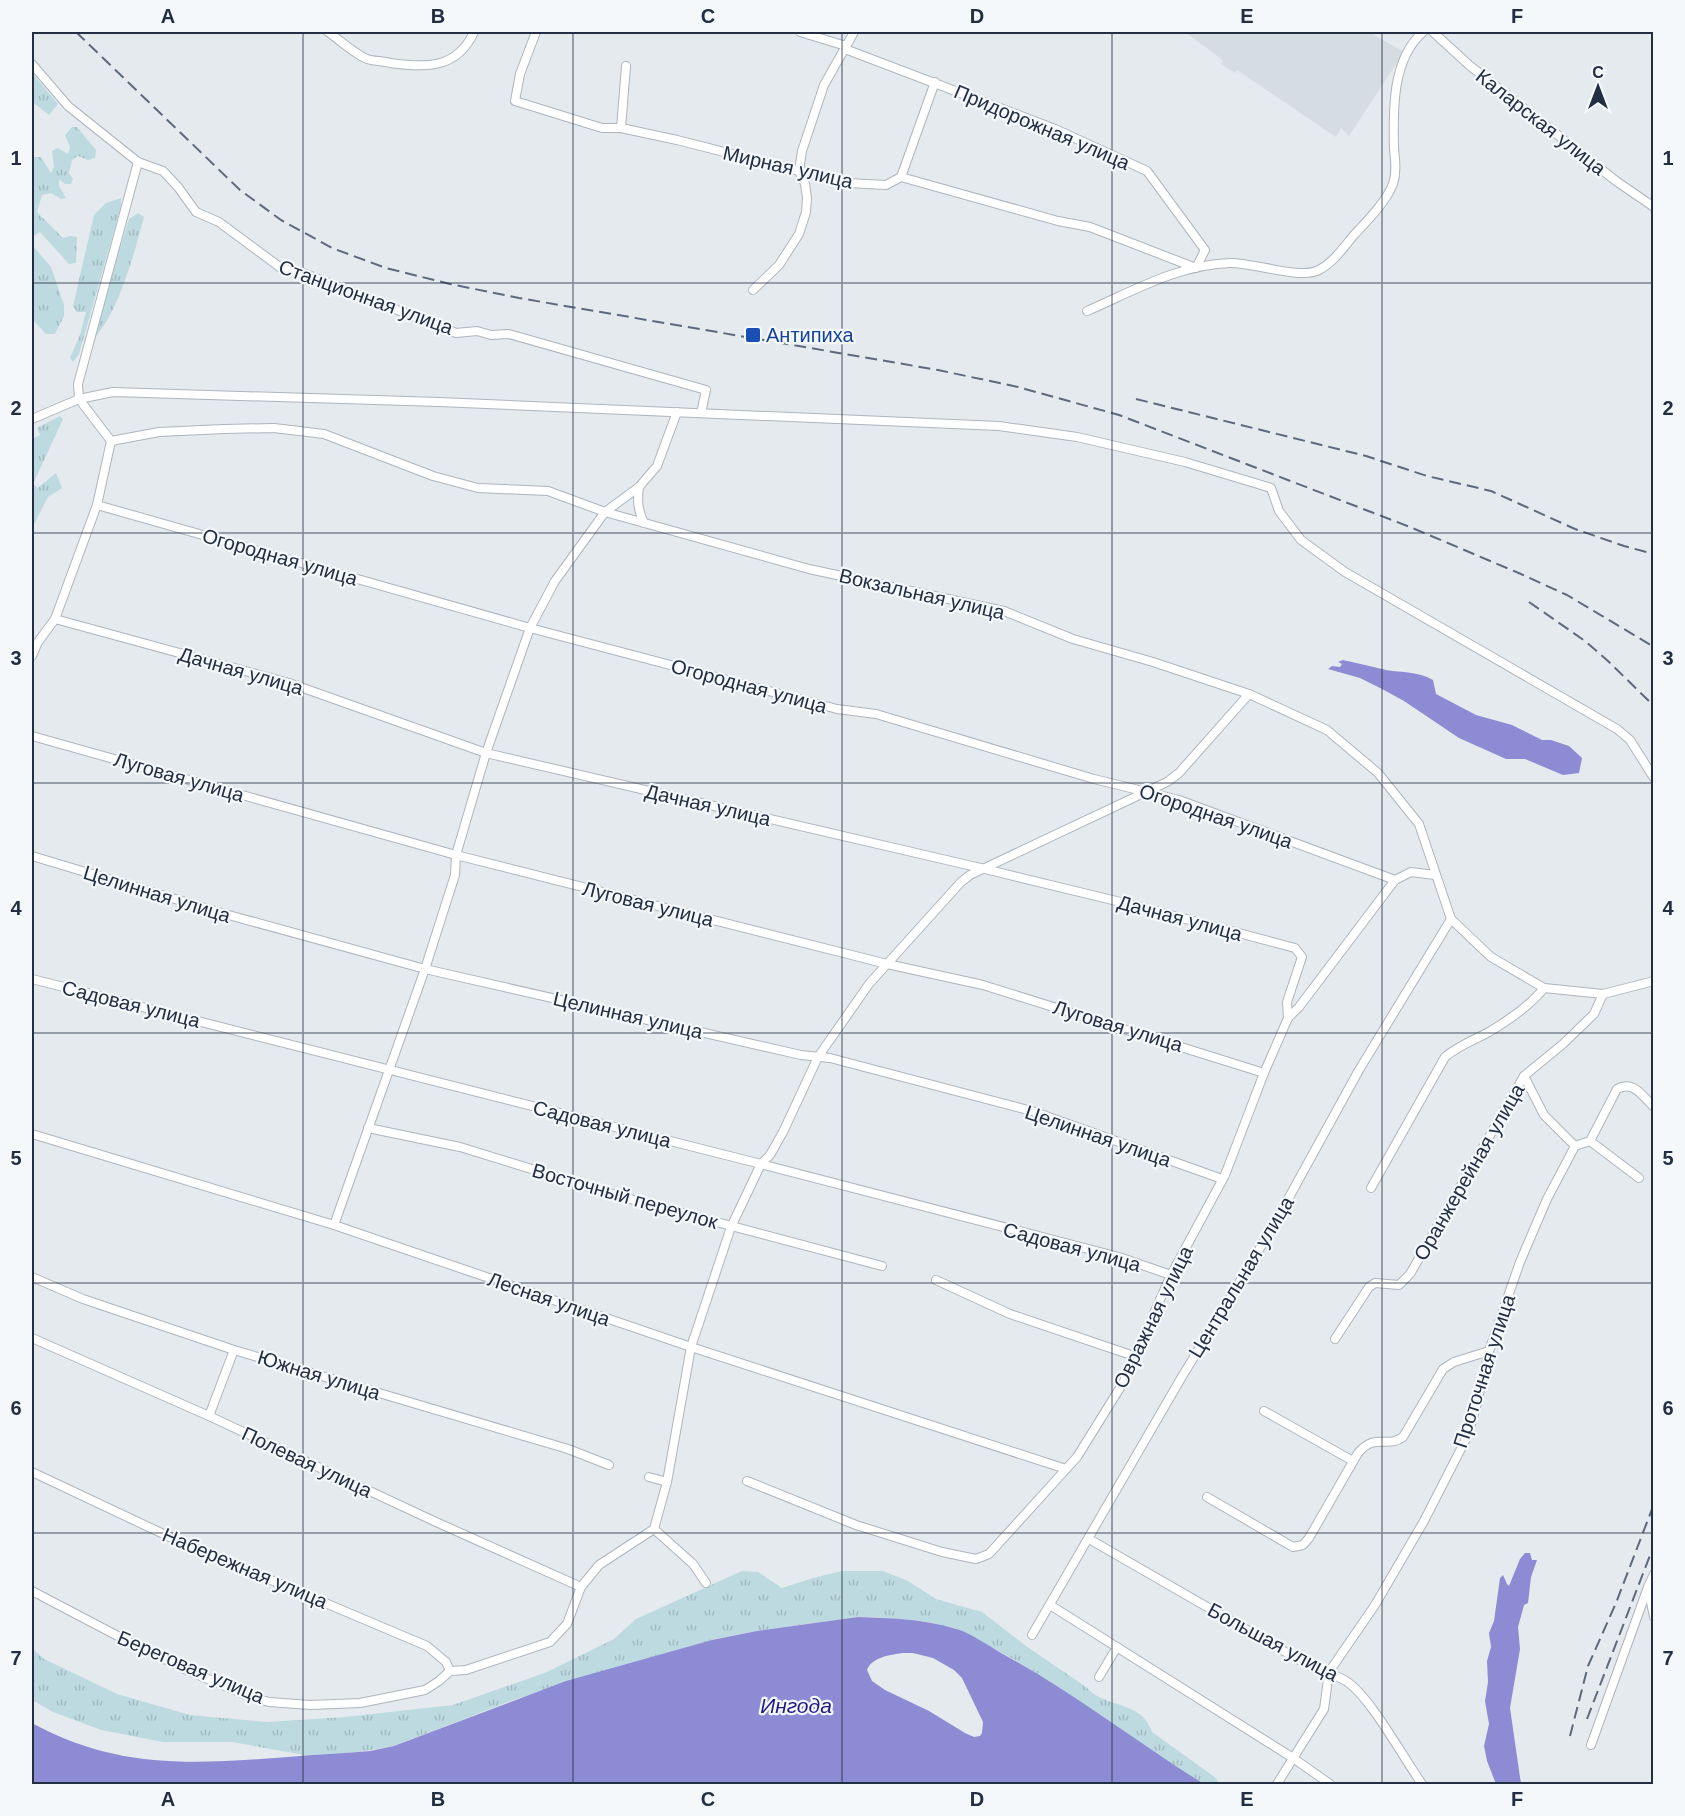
<svg xmlns="http://www.w3.org/2000/svg" width="1685" height="1816" viewBox="0 0 1685 1816" font-family="Helvetica,sans-serif">
	<style>
		.built { fill: #d5dce2 }
		.grass { fill: url(#grass-tufts) }
		.water { fill: #8e8bd5; fill-rule: evenodd }
		.lines { fill: none; stroke-linecap: round; stroke-linejoin: round }
		.street-casing { stroke: #aeb5be; stroke-width: 10 }
		.street { stroke: #fff; stroke-width: 8 }
		.rail { stroke: #5d697c; stroke-width: 2; stroke-dasharray: 12 6; stroke-linecap: butt }
		.grid { fill: none; stroke: #222e41; stroke-width: 1.5; stroke-opacity: 0.55 }
		.transit-dot { fill: #1a4fb4; stroke: #f5f8fa; stroke-width: 2 }
		.labels { text-anchor: middle; dominant-baseline: central; stroke-width: 4.5; stroke-linejoin: round; paint-order: stroke }
		.street-label { font-size: 20px; fill: #222e41; stroke: #f5f8fa }
		.transit-label { font-size: 20px; fill: #164399; stroke: #f5f8fa; text-anchor: start }
		.water-label { font-size: 21px; font-style: italic; fill: #1f1980; stroke: #f5f8fa }
		.neatline { fill: none; stroke: #222e41; stroke-width: 2 }
		.grid-label { font-size: 20px; text-anchor: middle; font-weight: bold; fill: #222e41 }
	</style>
	<defs>
		<pattern id="grass-tufts" width="24" height="20" patternUnits="userSpaceOnUse" patternTransform="scale(1.5)"><rect width="24" height="20" fill="#bddae0"/><path d="M3 7l-1-3M5 7V3M7 7l1-3M15 17l-1-3M17 17v-4M19 17l1-3" fill="none" stroke="#a2bbc1"/></pattern>
	</defs>
	<rect width="100%" height="100%" fill="#e4eaee"/>
	<polygon class="built" points="1185,32 1369,32 1404,52 1349,136 1341,128 1336,137 1237,70 1235,73 1221,64 1223,60"/>
	<g class="grass">
		<polygon points="32,73 58,104 49,115 35,104 32,106"/>
		<polygon points="72,127 77,127 96,150 95,158 88,160 78,156 72,160 69,173 73,179 71,184 65,184 59,179 59,186 66,198 61,199 51,193 42,195 37,212 63,238 70,236 77,237 76,263 69,264 40,232 32,237 32,157 41,157 51,173 54,167 52,151 58,148 68,154 70,147 65,135"/>
		<polygon points="121,198 121,206 79,354 73,362 70,358 80,335 86,312 77,312 73,306 94,215 106,203"/>
		<path d="M 138,213 L 144,217 C 135,251 119,310 96,336 L 98,320 L 129,219 Z"/>
		<polygon points="32,245 51,267 64,305 64,316 55,334 46,334 32,319"/>
		<polygon points="60,416 63,419 33,484 38,488 56,473 62,488 48,497 32,528 32,439 40,435 37,428"/>
		<path d="M 742,1571 L 758,1572 L 782,1588 L 813,1578 L 842,1571 L 883,1571 L 908,1581 L 936,1599 L 982,1612 L 1026,1646 L 1086,1687 C 1105,1709 1142,1700 1152,1732 L 1216,1778 L 1219,1784 L 1204,1784 L 1156,1754 L 1057,1686 L 1013,1659 L 955,1628 L 920,1621 L 888,1618 L 858,1617 L 757,1631 L 712,1640 L 516,1699 L 394,1746 L 347,1754 L 304,1755 L 232,1742 L 163,1742 L 101,1730 L 53,1712 L 32,1700 L 32,1648 L 44,1659 L 117,1694 L 190,1715 L 268,1722 L 345,1717 L 453,1705 L 547,1672 L 614,1639 L 636,1619 Z"/>
	</g>
	<g class="water">
		<path d="M 1343,660 C 1358,663 1372,667 1386,670 C 1403,673 1417,671 1433,680 L 1436,694 L 1476,715 L 1512,725 L 1542,740 L 1551,740 L 1569,746 L 1582,758 L 1579,773 L 1563,775 L 1525,759 L 1506,759 L 1459,738 L 1404,701 L 1382,689 L 1360,678 L 1328,669 L 1332,666 L 1340,667 L 1342,664 L 1338,662 Z"/>
		<polygon points="1525,1553 1530,1553 1532,1560 1537,1560 1531,1577 1528,1603 1524,1605 1518,1627 1520,1649 1510,1708 1521,1784 1496,1784 1487,1761 1484,1746 1489,1724 1485,1701 1488,1682 1487,1661 1491,1647 1489,1633 1494,1621 1500,1578 1503,1575 1507,1584 1509,1586 1520,1559"/>
		<path d="M 858,1617 C 890,1618 922,1619 953,1628 C 969,1632 986,1644 1001,1653 C 1072,1691 1136,1742 1204,1784 L 32,1784 L 32,1723 C 118,1770 193,1764 288,1757 C 315,1754 343,1754 370,1751 L 394,1746 L 566,1681 L 712,1640 L 757,1631 ZM 902,1653 L 913,1653 L 933,1658 L 954,1670 L 962,1678 L 983,1722 L 982,1733 L 980,1736 L 974,1737 L 965,1733 L 929,1711 L 885,1690 L 872,1681 L 867,1670 C 872,1657 890,1655 902,1653 Z"/>
	</g>
	<g class="lines">
		<g class="street-casing">
			<g id="street">
				<path d="M 328,32 C 340,40 353,53 367,59 C 373,61 383,61 390,63 C 426,68 457,69 474,32"/>
				<polyline points="536,32 520,74 515,101 602,128 621,128 677,140 847,183 886,185 901,177 1058,221 1090,227 1196,268 1205,250 1147,171 1055,129 845,49"/>
				<polyline points="800,32 846,46"/>
				<polyline points="1433,32 1469,65 1616,181 1654,207"/>
				<polyline points="32,64 68,106 138,162 78,384 79,399 111,441 97,505 55,619 38,642 32,656"/>
				<polyline points="621,128 626,66"/>
				<polyline points="138,162 163,171 178,187 196,212 219,222 281,268 303,273 456,333 477,331 491,335 509,334 706,390 701,413"/>
				<polyline points="901,177 935,82"/>
				<polyline points="753,290 779,265 799,234 806,212 807,198 805,184 799,171 802,151 824,85 854,32"/>
				<path d="M 1087,311 C 1133,291 1178,265 1229,263 C 1253,262 1300,280 1319,270 C 1334,262 1343,248 1354,235 C 1367,221 1386,202 1393,184 C 1397,172 1395,160 1394,148 C 1393,110 1392,59 1423,32"/>
				<polyline points="32,419 79,399 113,392 439,402 999,426 1077,437 1185,462 1271,488 1279,511 1301,540 1345,572 1617,729 1630,740 1654,778"/>
				<polyline points="111,441 159,432 224,429 274,428 324,434 433,476 478,488 548,491 605,512 809,569 1004,611 1073,639 1153,662 1249,694 1327,730 1378,773 1419,824 1451,919 1491,957 1544,988 1603,994 1654,981"/>
				<path d="M 639,487 C 637,502 638,510 644,523"/>
				<polyline points="97,505 530,628 837,709 876,714 1094,779 1179,800 1395,880"/>
				<polyline points="55,619 289,683 486,753 985,869 1137,906 1295,948 1302,957 1287,1002 1288,1018"/>
				<polyline points="32,736 456,855 887,964 983,985 1264,1073"/>
				<polyline points="32,856 225,914 425,969 801,1055 830,1058 1032,1111 1222,1179"/>
				<polyline points="32,979 761,1164 1119,1257 1171,1275"/>
				<polyline points="1524,1076 1544,1115 1575,1146"/>
				<polyline points="368,1128 460,1147 626,1198 882,1266"/>
				<polyline points="32,1134 334,1225 691,1347 1066,1469"/>
				<polyline points="1590,1141 1639,1178"/>
				<path d="M 1371,1188 L 1445,1057 C 1458,1046 1474,1040 1489,1032 C 1509,1020 1530,1006 1544,988"/>
				<polyline points="334,1225 425,969 455,875 456,855 486,753 530,628 555,581 605,512 639,487 657,466 677,412"/>
				<polyline points="32,1277 83,1299 234,1350 568,1449 609,1465"/>
				<polyline points="936,1280 1010,1314 1134,1356"/>
				<polyline points="32,1338 209,1416 436,1522 581,1587"/>
				<polyline points="1335,1339 1369,1287 1375,1283 1399,1285 1410,1274 1524,1076 1563,1044 1594,1014 1603,994"/>
				<polyline points="1264,1411 1353,1461"/>
				<polyline points="209,1416 234,1350"/>
				<polyline points="32,1472 174,1539 427,1646 446,1662 450,1671"/>
				<polyline points="649,1477 667,1482"/>
				<polyline points="747,1481 856,1525 942,1552 976,1559 989,1554 1077,1457 1123,1383 1171,1275 1225,1175 1264,1073 1288,1018 1299,1007 1395,880 1411,872 1435,875"/>
				<path d="M 1207,1497 L 1293,1547 L 1303,1545 L 1309,1538 L 1358,1453 C 1376,1432 1387,1449 1403,1437 L 1443,1369 L 1454,1362 L 1489,1351"/>
				<polyline points="654,1529 667,1482 691,1347 731,1227 761,1164 770,1155 783,1132 818,1057 869,984 961,882 970,875 1167,782 1179,773 1249,694"/>
				<polyline points="654,1529 693,1564 706,1583"/>
				<path d="M 1089,1539 L 1315,1669 C 1327,1672 1336,1675 1346,1681 C 1370,1696 1404,1759 1422,1784"/>
				<polyline points="1654,1574 1648,1587 1654,1617"/>
				<polyline points="32,1591 133,1644 191,1672 251,1697 269,1702 310,1705 360,1703 425,1690 439,1681 450,1671 466,1670 550,1642 567,1624 581,1587 599,1565 654,1529"/>
				<polyline points="1050,1605 1293,1758 1330,1784"/>
				<polyline points="1032,1635 1180,1380 1271,1230 1359,1070 1451,919"/>
				<polyline points="1099,1677 1117,1647"/>
				<polyline points="1591,1745 1648,1587"/>
				<path d="M 1277,1784 L 1324,1709 L 1329,1672 L 1375,1605 L 1424,1521 L 1467,1437 L 1476,1407 L 1489,1351 L 1520,1262 L 1547,1199 L 1575,1146 L 1590,1141 L 1617,1089 C 1634,1080 1642,1096 1654,1107"/>
			</g>
		</g>
		<use href="#street" class="street"/>
		<g class="rail">
			<polyline points="76,32 240,190 281,220 332,248 386,268 450,284 519,298 938,370 1018,387 1119,415 1410,527 1521,574 1567,595 1654,647"/>
			<polyline points="1136,399 1366,456 1427,476 1491,491 1575,529 1624,546 1654,554"/>
			<polyline points="1529,602 1585,641 1608,661 1654,706"/>
			<polyline points="1587,1719 1654,1545"/>
			<polyline points="1570,1736 1588,1666 1616,1603 1654,1504"/>
		</g>
	</g>
	<path class="grid" d="M 303,32 L 303,1784M 573,32 L 573,1784M 842,32 L 842,1784M 1112,32 L 1112,1784M 1382,32 L 1382,1784M 32,283 L 1654,283M 32,533 L 1654,533M 32,783 L 1654,783M 32,1033 L 1654,1033M 32,1283 L 1654,1283M 32,1533 L 1654,1533"/>
	<rect class="transit-dot" x="745" y="327" width="16" height="16" rx="3"/>
	<g class="labels">
		<g class="street-label">
			<text transform="translate(1541 122) rotate(38)">Каларская улица</text>
			<text transform="translate(1042 127) rotate(23)">Придорожная улица</text>
			<text transform="translate(788 167) rotate(13)">Мирная улица</text>
			<text transform="translate(366 297) rotate(20)">Станционная улица</text>
			<text transform="translate(280 557) rotate(16)">Огородная улица</text>
			<text transform="translate(922 594) rotate(13)">Вокзальная улица</text>
			<text transform="translate(241 671) rotate(16)">Дачная улица</text>
			<text transform="translate(749 686) rotate(15)">Огородная улица</text>
			<text transform="translate(179 777) rotate(16)">Луговая улица</text>
			<text transform="translate(708 805) rotate(13)">Дачная улица</text>
			<text transform="translate(1216 816) rotate(19)">Огородная улица</text>
			<text transform="translate(157 894) rotate(17)">Целинная улица</text>
			<text transform="translate(648 904) rotate(14)">Луговая улица</text>
			<text transform="translate(1180 918) rotate(15)">Дачная улица</text>
			<text transform="translate(131 1004) rotate(14)">Садовая улица</text>
			<text transform="translate(628 1015) rotate(13)">Целинная улица</text>
			<text transform="translate(1118 1026) rotate(17)">Луговая улица</text>
			<text transform="translate(602 1124) rotate(14)">Садовая улица</text>
			<text transform="translate(1098 1136) rotate(19)">Целинная улица</text>
			<text transform="translate(1469 1172) rotate(-60)">Оранжерейная улица</text>
			<text transform="translate(625 1196) rotate(16)">Восточный переулок</text>
			<text transform="translate(1072 1247) rotate(15)">Садовая улица</text>
			<text transform="translate(1241 1277) rotate(-59)">Центральная улица</text>
			<text transform="translate(549 1299) rotate(19)">Лесная улица</text>
			<text transform="translate(1153 1317) rotate(-64)">Овражная улица</text>
			<text transform="translate(1484 1371) rotate(-72)">Проточная улица</text>
			<text transform="translate(319 1375) rotate(17)">Южная улица</text>
			<text transform="translate(307 1462) rotate(25)">Полевая улица</text>
			<text transform="translate(245 1568) rotate(23)">Набережная улица</text>
			<text transform="translate(1273 1642) rotate(28)">Большая улица</text>
			<text transform="translate(191 1667) rotate(23)">Береговая улица</text>
		</g>
		<g class="transit-label">
			<text x="766" y="335">Антипиха</text>
		</g>
		<g class="water-label">
			<text x="796" y="1705">Ингода</text>
		</g>
	</g>
	<rect width="1685" height="1816" fill="none" stroke="#f5f8fa" stroke-width="66"/>
	<g transform="translate(1598 87)" stroke="#f5f8fa" stroke-width="4.5" paint-order="stroke">
	<path d="M0-4.5L10 22L0 15L-10 22Z" fill="#222e41"/>
	<text y="-9" font-size="16" font-weight="bold" text-anchor="middle" fill="#222e41">С</text>
	</g>
	<rect x="33" y="33" width="1619" height="1750" class="neatline"/>
	<g class="grid-label">
		<text x="168" y="23">A</text>
		<text x="438" y="23">B</text>
		<text x="708" y="23">C</text>
		<text x="977" y="23">D</text>
		<text x="1247" y="23">E</text>
		<text x="1517" y="23">F</text>
		<text x="16" y="165">1</text>
		<text x="1668" y="165">1</text>
		<text x="16" y="415">2</text>
		<text x="1668" y="415">2</text>
		<text x="16" y="665">3</text>
		<text x="1668" y="665">3</text>
		<text x="16" y="915">4</text>
		<text x="1668" y="915">4</text>
		<text x="16" y="1165">5</text>
		<text x="1668" y="1165">5</text>
		<text x="16" y="1415">6</text>
		<text x="1668" y="1415">6</text>
		<text x="16" y="1665">7</text>
		<text x="1668" y="1665">7</text>
		<text x="168" y="1806">A</text>
		<text x="438" y="1806">B</text>
		<text x="708" y="1806">C</text>
		<text x="977" y="1806">D</text>
		<text x="1247" y="1806">E</text>
		<text x="1517" y="1806">F</text>
	</g>
</svg>
